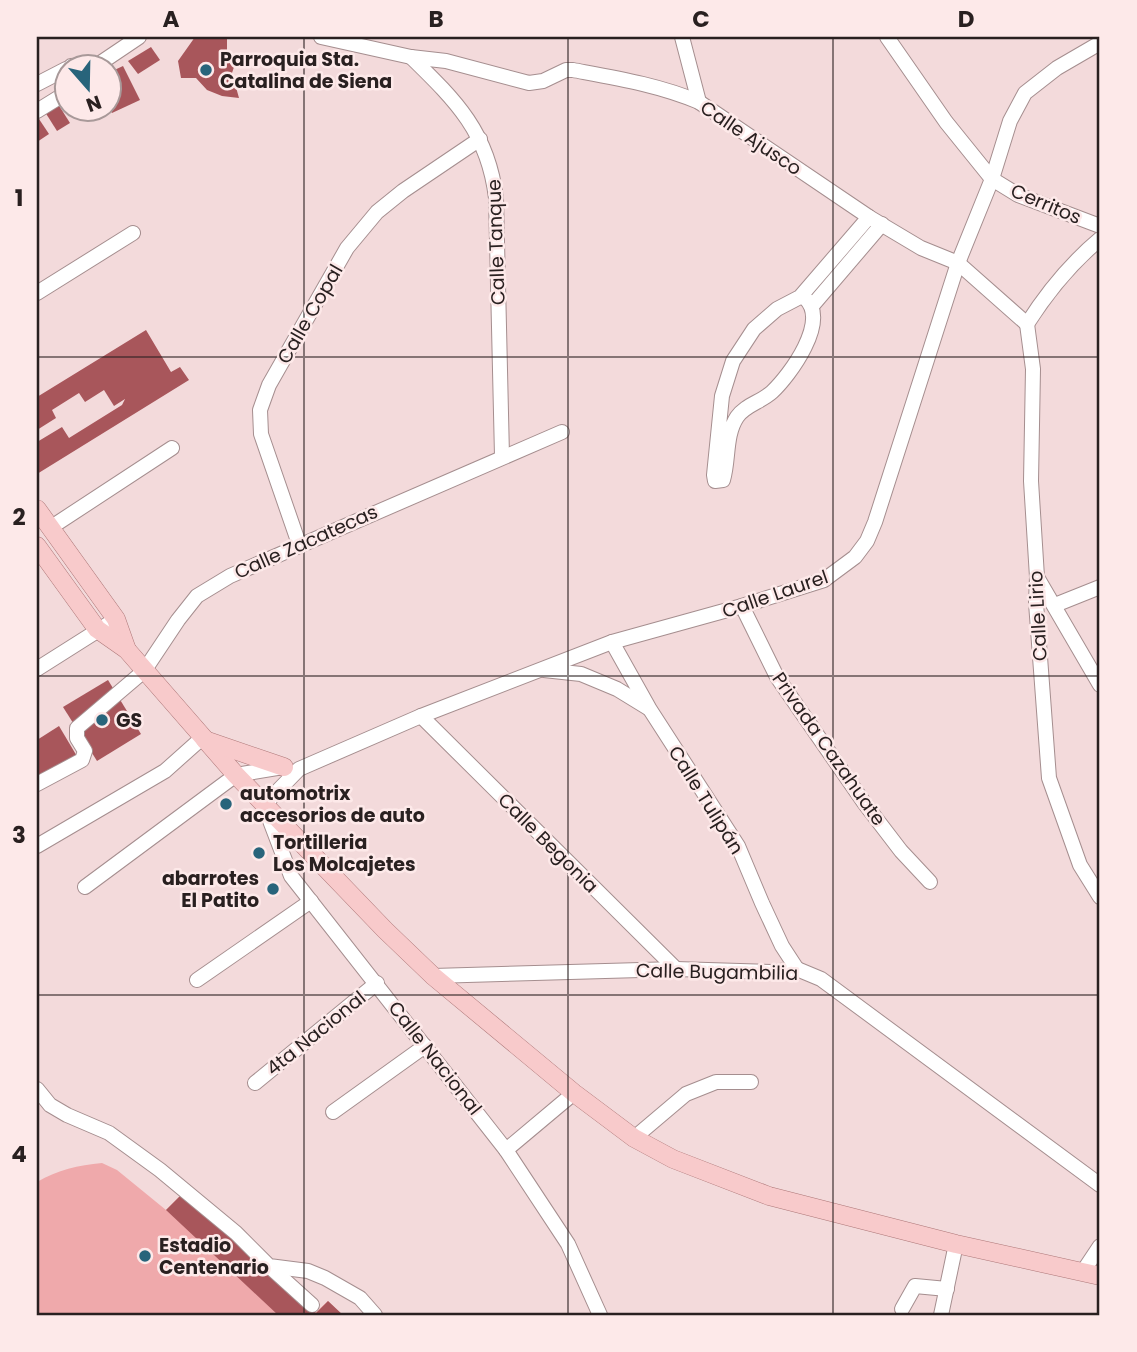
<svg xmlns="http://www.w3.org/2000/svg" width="1137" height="1352" viewBox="0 0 1137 1352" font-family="Poppins,sans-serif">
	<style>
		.green { fill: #efa9ab }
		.building { fill: #a8565b }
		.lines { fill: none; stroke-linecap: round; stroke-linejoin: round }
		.minor-casing { stroke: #a58e8f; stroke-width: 16 }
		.major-casing { stroke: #ad7778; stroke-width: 19 }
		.minor { stroke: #fff; stroke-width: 14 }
		.major { stroke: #f8cacb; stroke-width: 18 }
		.grid { fill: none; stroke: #292020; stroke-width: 2; stroke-opacity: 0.55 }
		.poi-dot { fill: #28647b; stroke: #fde9e9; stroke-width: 2.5 }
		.labels { text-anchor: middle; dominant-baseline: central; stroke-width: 5; stroke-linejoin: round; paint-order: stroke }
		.poi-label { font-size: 19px; font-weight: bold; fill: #292020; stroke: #fde9e9; text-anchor: start }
		.street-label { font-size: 19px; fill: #292020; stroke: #fde9e9 }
		.neatline { fill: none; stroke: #292020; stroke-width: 2.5 }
		.grid-label { font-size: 23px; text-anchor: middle; font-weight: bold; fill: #292020 }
	</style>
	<rect width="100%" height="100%" fill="#f3dadb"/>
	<path class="green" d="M 102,1163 L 117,1170 L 166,1210 L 183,1193 L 315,1313 L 328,1301 L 342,1315 L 37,1315 L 37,1182 C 58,1170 78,1165 102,1163 Z"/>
	<g class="building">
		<polygon points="195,37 227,37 227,61 234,67 232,73 239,98 222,96 207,90 196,78 181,78 178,61"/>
		<polygon points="151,47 160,60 138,74 128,61"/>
		<polygon points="123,66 140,100 112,113 108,107 108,73"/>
		<polygon points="58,104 70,123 57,131 45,112"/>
		<polygon points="37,116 49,134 37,142"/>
		<polygon points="146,330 171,372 180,367 189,380 37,474 37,442 62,427 69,438 122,405 125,399 114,406 104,390 85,402 79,393 52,410 56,418 37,430 37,397"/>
		<polygon points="108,680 141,734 97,761 63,707"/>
		<polygon points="59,726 78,758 37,782 37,740"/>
		<polygon points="183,1193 316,1313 328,1301 343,1315 278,1315 166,1210"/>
	</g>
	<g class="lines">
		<g class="minor-casing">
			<g id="minor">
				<path d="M 321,37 L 411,57 L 446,61 L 529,83 L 543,81 L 566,70 L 573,70 C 616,78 659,85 699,102 L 869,217 L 921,248 L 958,263 L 1027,324"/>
				<polyline points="682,37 699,102"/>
				<polyline points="887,37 946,122 992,179 1018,195 1100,226"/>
				<path d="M 411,57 C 456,101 488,132 496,198 L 502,456"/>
				<polyline points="71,66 98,64"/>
				<polyline points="96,66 139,37"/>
				<polyline points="37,84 66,69"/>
				<polyline points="37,111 66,93"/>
				<polyline points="37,293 133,233"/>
				<path d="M 800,297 L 805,298 C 830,321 790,375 772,392 C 761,402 745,405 737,417 C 725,435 729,460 723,480 L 715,481 L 714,475 L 722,396 L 733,361 L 754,329 L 777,309 L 800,297 L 869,217"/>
				<polyline points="812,306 882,224"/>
				<polyline points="1027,324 1033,369 1031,481 1037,577 1036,603 1049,778 1080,865 1100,897"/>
				<path d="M 1027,324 C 1048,291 1070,264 1100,239"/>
				<polyline points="50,528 172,448"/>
				<polyline points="299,544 261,434 260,410 269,385 347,248 377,212 403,191 480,139"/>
				<polyline points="1037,577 1100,685"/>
				<polyline points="1055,605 1100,587"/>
				<polyline points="742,606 777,677 865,804 901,851 930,882"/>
				<polyline points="612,642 649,708 738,846 762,903 782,946 797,969"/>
				<polyline points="37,669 116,619"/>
				<polyline points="544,670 581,674 617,689 648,708"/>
				<polyline points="421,716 676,969"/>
				<polyline points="37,784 82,760 85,751 77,738 77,728 144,671 178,620 197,596 230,576 562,432"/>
				<polyline points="37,846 165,771 202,738"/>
				<polyline points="85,887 236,775 283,767"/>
				<polyline points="433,976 676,969 772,972 797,969 821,979 1100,1185"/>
				<polyline points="197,980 311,901"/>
				<polyline points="255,1083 377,983"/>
				<polyline points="37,1089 50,1105 67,1115 109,1133 160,1170 236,1233 269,1266 308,1271 325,1278 360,1298 375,1315"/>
				<polyline points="333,1112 425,1046"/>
				<polyline points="634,1138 686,1094 716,1082 751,1082"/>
				<polyline points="506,1150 574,1093"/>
				<polyline points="270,1267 312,1305"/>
				<polyline points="1082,1273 1100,1246"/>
				<polyline points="902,1309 915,1286 947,1289"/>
				<polyline points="600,1315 568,1244 506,1150 291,876 264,805 299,769 421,716 612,642 742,606 824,580 855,557 867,541 875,522 958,263 992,179 1010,121 1025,93 1057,68 1100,43"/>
				<polyline points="941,1315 956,1244"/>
			</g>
		</g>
		<g class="major-casing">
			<g id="major">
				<polyline points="37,509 116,619 127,650"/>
				<polyline points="37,546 97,629 127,650 236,775 385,930 433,976 574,1093 634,1138 673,1159 769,1196 956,1244 1100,1276"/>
				<polyline points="205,740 284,767"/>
			</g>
		</g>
		<use href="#minor" class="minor"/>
		<use href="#major" class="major"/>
	</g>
	<path class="grid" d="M 304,37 L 304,1315M 568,37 L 568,1315M 833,37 L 833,1315M 37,357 L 1100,357M 37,676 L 1100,676M 37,995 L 1100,995"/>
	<g class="poi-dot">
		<circle cx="206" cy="70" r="7"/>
		<circle cx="102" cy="720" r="7"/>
		<circle cx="226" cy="804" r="7"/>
		<circle cx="259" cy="853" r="7"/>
		<circle cx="273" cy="889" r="7"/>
		<circle cx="145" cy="1256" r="7"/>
	</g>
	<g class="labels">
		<g class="poi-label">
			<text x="220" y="59">Parroquia Sta.<tspan x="220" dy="22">Catalina de Siena</tspan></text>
			<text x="116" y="720">GS</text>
			<text x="240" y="793">automotrix<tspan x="240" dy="22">accesorios de auto</tspan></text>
			<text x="273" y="842">Tortilleria<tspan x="273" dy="22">Los Molcajetes</tspan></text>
			<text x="259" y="878" text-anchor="end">abarrotes<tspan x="259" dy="22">El Patito</tspan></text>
			<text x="159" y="1245">Estadio<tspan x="159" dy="22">Centenario</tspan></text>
		</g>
		<g class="street-label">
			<text transform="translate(751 138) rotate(34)">Calle Ajusco</text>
			<text transform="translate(1046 204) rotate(23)">Cerritos</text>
			<text transform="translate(496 242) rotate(-92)">Calle Tanque</text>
			<text transform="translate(310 314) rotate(-60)">Calle Copal</text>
			<text transform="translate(306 542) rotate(-24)">Calle Zacatecas</text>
			<text transform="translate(775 594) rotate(-19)">Calle Laurel</text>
			<text transform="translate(1038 616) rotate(-93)">Calle Lirio</text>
			<text transform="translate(829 749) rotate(55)">Privada Cazahuate</text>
			<text transform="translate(706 800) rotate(58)">Calle Tulipán</text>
			<text transform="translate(548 843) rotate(45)">Calle Begonia</text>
			<text transform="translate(717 972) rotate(1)">Calle Bugambilia</text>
			<text transform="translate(316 1033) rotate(-39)">4ta Nacional</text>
			<text transform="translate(435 1058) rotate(52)">Calle Nacional</text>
		</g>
	</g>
	<rect width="1137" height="1352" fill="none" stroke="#fde9e9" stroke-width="77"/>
	<g transform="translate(88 88) rotate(160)"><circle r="33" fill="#fde9e9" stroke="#a89999" stroke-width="2"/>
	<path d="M0-5L12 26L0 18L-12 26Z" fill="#28647b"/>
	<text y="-10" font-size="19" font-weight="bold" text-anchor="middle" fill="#292020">N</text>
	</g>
	<rect x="38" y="38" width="1060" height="1276" class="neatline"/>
	<g class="grid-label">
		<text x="171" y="27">A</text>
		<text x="436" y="27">B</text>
		<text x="701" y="27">C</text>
		<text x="966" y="27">D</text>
		<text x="19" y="206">1</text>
		<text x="19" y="525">2</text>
		<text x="19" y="843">3</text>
		<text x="19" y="1162">4</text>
	</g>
</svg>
